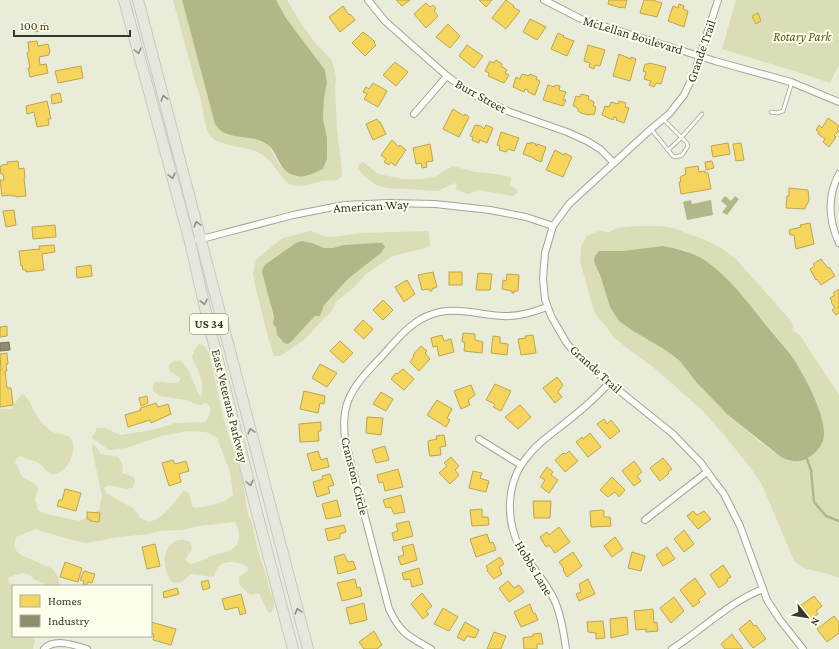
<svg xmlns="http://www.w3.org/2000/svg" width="839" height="649" viewBox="0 0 839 649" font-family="'Crimson Pro',serif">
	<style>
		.green { fill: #daddb5; fill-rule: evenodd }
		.water { fill: #b3b687 }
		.homes { fill: #f6d55c; stroke: #bca64d }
		.industry { fill: #8c8c6e; stroke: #72725a }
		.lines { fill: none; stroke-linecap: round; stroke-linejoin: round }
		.stream { stroke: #b3b687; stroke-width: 2.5 }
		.service-casing { stroke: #a3a497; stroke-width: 4.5 }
		.minor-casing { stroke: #a3a497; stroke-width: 8 }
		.primary-casing { stroke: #c8c8bf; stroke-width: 12 }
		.service { stroke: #fcfcf9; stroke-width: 3 }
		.minor { stroke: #fcfcf9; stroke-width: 6 }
		.primary { stroke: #e7e8dd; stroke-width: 10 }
		.oneway { stroke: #8e9084 }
		.labels { text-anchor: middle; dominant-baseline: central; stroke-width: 4; stroke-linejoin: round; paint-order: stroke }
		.shield { fill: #fdffec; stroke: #727365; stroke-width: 1 }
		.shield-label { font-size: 12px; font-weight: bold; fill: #36372b }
		.street-label { font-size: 13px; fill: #36372b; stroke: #fdffec }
		.park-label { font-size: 13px; font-style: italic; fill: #585a15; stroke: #fdffec }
	</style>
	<rect width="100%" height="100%" fill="#eaecda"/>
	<g class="green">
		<path d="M 173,0 L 182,0 L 215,124 L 220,131 L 228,134 L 257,140 L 268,145 L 280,166 L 323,170 L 327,159 L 327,137 L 323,119 L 324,98 L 327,83 L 317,59 L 286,18 L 276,0 L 287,0 L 301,23 L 316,44 L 331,59 L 334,68 L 336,77 L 335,87 L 337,129 L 342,171 L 341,177 L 337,180 L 322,181 L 304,186 L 290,185 C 277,174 272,157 255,151 C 243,146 217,146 210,135 C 204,127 203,106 200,96 C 199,92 197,89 196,85 Z"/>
		<polygon points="736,0 839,0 839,65 830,83 797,72 722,49"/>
		<polygon points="363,162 378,174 403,179 420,179 434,177 453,166 475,172 496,174 511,177 510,185 517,190 517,193 513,196 478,190 468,194 455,189 457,185 455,183 438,191 388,188 378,186 369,180 363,175 358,168 359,164"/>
		<path d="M 635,226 L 662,226 L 673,228 L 700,238 L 720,247 L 735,258 L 792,322 L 793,326 L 792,330 L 800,335 L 839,395 L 839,578 L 825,573 L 806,569 L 794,561 L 762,485 L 753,471 L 725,436 L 703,411 L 658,371 L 614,338 L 606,326 L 597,317 L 594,311 L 580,261 L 581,246 L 587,236 L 593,233 L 600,231 L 609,232 L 617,228 ZM 663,246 L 685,250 L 705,260 L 728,280 L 781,342 L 802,372 L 816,404 L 823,425 L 790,461 L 781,457 L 765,446 L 728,415 L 696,382 L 680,361 L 664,349 L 633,331 L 610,307 L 600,275 L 594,260 L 599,251 L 622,251 Z"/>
		<path d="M 310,231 L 327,237 L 332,237 L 361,233 L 427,231 L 429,233 L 430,245 L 429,247 L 393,256 L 366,274 L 354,287 L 335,303 L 332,310 L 304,340 L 280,356 L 274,356 L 268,337 L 255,285 L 253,274 L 254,269 L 256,260 L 261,255 L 283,238 ZM 312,243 L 324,248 L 333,248 L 343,245 L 382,243 L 384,250 L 349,278 L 324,305 L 320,316 L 315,316 L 312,319 L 292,341 L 288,343 L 284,343 L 277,335 L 277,331 L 274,321 L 270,302 Z"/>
		<path d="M 199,344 L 204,345 L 209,353 L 224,420 L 242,477 L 248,515 L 252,523 L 258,550 L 273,599 L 274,607 L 272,612 L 269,613 L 267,611 L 259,593 L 250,595 L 239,584 L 239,577 L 248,571 L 248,567 C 241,562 227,559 219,566 C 216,569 215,574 213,577 L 191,574 L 182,582 L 174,583 C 157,570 164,531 190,542 C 194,550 190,553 185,559 L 190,564 C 198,563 204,559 211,556 C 215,554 219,554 223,553 C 240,548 243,537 235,522 L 199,526 L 182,530 L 159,531 L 149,534 L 118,537 L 86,543 L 61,537 L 35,529 L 16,537 L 14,545 L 17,552 L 23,556 L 53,569 L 58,577 L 60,586 L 45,586 L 44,583 L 35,580 L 30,575 L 23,573 L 15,575 L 8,578 L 9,583 L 16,586 L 13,586 L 13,636 L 34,636 L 35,641 L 33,649 L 0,649 L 0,409 L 11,409 L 20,396 L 23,394 C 31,400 34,414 41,422 C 44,425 49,430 53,432 C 59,435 68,433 72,440 C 75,446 73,455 70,461 C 66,469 55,480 46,470 C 43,467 41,464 37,462 C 31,460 26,459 20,456 L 17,458 L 15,462 L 23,478 L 35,484 L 38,489 L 35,499 L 38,510 L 45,514 L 80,521 L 99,510 L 102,496 L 92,449 L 93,443 L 101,454 L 118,457 L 123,465 L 122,473 L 134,477 L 135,482 L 132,488 L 126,489 L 109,485 L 104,488 L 106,493 C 114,498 123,502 131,507 C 137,510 138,517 144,520 C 157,528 177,499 184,490 L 189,493 L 192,506 L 195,508 C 207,506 224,504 233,495 L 230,472 L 217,438 L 206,432 L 188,431 L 161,436 L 127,448 L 109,450 L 92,438 L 97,428 L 105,428 L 120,435 L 153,430 L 175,423 L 205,422 C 210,415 214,409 206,403 L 201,405 L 196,404 L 186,400 L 160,396 L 153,391 L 153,386 L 155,382 C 164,380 170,385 179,382 L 180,378 L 169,370 L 169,365 C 187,347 193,389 201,397 C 206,384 197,369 192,357 L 195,349 Z"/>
	</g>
	<g class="water">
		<path d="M 182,0 L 276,0 L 286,18 L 325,70 L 327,83 L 324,98 L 323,119 L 327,137 L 327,159 L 323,169 C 316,172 305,178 297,176 C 278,172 279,154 268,145 C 255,135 233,139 221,131 C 219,130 217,126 215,124 Z"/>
		<polygon points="725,196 731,201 735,196 739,199 727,215 722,212 727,206 721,201"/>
		<polygon points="691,200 692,204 711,200 713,215 687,220 683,202"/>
		<polygon points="302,241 312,243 324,248 333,248 343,245 376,243 382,243 385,247 381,253 349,278 324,305 320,316 315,316 312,319 292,341 288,344 284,343 277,335 276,327 273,324 274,317 262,272 263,268 266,264 296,243"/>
		<path d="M 663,246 C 678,249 693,252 706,261 C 730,278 747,302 766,325 C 778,340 793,355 802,373 C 811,389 825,418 824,435 C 824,444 816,453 809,457 C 800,463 790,462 781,457 L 728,415 L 696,382 L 680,361 L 664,349 L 633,331 L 619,321 L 610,307 L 600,275 L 595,264 L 594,260 L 595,256 L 599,251 L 622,251 Z"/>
	</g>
	<g class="homes">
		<polygon points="396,0 410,0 402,6"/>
		<polygon points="479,0 492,0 486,7"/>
		<polygon points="506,0 514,6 513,7 520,11 506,29 492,18"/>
		<polygon points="609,0 627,0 625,8 621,7 621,8 608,4"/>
		<polygon points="644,0 652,0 662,3 657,17 640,13"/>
		<polygon points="426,3 430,7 433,5 436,8 434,11 438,16 426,28 414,14"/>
		<polygon points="679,4 684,6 683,9 688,11 684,27 668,21 673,6 678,8"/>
		<polygon points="343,6 349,15 350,14 355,20 340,32 329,17"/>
		<polygon points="758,13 761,21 756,24 752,16"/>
		<polygon points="530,19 546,27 537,40 523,32"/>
		<polygon points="45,23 47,28 36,32 34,27"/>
		<polygon points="448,24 460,36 450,48 436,37"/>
		<polygon points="363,32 372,39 375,42 374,43 376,45 365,56 352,43"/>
		<polygon points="558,33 564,36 563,37 574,41 567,56 551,49"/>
		<polygon points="37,41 38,46 48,44 50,52 49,53 49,55 39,57 40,65 46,64 48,73 30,77 28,68 30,68 27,53 29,52 28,42"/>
		<polygon points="467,45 483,56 474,68 459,56"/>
		<polygon points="588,45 605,50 600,66 595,65 594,69 589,67 590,63 584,61"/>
		<polygon points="619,54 631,59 631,57 636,59 630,81 613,76"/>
		<polygon points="496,60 502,64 501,66 507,70 505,73 509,75 504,83 488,76 489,73 485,71 490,61 494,63"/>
		<polygon points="395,62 408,72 396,86 383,75"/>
		<polygon points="649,63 666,67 661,84 656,83 654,87 649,85 651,81 644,79 646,72 643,71 645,64 648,64"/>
		<polygon points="81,66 83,78 58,83 55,71"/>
		<polygon points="522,74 529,76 530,74 537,77 536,79 540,81 535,95 528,92 528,90 525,89 524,92 513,87 516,77 520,79"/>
		<polygon points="373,83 387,91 378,107 364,99 367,94 363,92 366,87 369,89"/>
		<polygon points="548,85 554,87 555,85 560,86 559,90 566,92 563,100 566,100 563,106 543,100"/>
		<polygon points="60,93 62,102 52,104 51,95"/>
		<polygon points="581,94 589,96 588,99 594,102 593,106 596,107 594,115 590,114 589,115 581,113 578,111 578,109 576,107 573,106 576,96 580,97"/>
		<polygon points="47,101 51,119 48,119 49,125 37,127 34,112 27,114 26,106"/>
		<polygon points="619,101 626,103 625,107 629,108 624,123 616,120 617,118 614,117 613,120 602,115 605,106 609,107 611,102 618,104"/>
		<polygon points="453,109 464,116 465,114 469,117 459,137 443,129"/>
		<polygon points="828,118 839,126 837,129 839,131 834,136 836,137 829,147 823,142 825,139 818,134 819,132 816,130 819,125 822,128"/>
		<polygon points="377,119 379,122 380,122 386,134 373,140 366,124"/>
		<polygon points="475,125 481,126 484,129 486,125 493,128 487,143 480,140 479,143 472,140 473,137 470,136"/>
		<polygon points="501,132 519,138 514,151 508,149 506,152 499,150 500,146 497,145"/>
		<polygon points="392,140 399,147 400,145 406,150 395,166 391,162 389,165 384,162 386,159 381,155"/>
		<polygon points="531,142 536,144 535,145 537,146 537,144 546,147 541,162 534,159 534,158 523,154 527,143 531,144"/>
		<polygon points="728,143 730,154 713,157 711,146"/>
		<polygon points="741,143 744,160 736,161 733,144"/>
		<polygon points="430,144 433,161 426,162 427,167 422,168 421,163 416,164 413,148"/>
		<polygon points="555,150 564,155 565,153 572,157 563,177 546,170"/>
		<polygon points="18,161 19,169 24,168 25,178 24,178 26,196 16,197 16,196 12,196 12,195 2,196 0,180 4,180 3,174 1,174 0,166 2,166 2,165 8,164 7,162"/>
		<polygon points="712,161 714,168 706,170 705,162"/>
		<polygon points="698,166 699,172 705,171 705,173 708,173 711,189 681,194 679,182 681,182 680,177 686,174 685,168"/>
		<polygon points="789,188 808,190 809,200 807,205 806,205 805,209 786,208 787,196 789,196"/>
		<polygon points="14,210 16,225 6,227 3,211"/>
		<polygon points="810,223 814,244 796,249 794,235 790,235 789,230 801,227 800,225"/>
		<polygon points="55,225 56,237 33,239 32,227"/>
		<polygon points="54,245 55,252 42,254 44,270 26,272 26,270 23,270 22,265 21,266 19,251 40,249 39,246"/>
		<polygon points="821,259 827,267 830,268 835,276 821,285 817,279 816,280 810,269 815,266 813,264"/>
		<polygon points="91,265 92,276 77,278 76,267"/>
		<polygon points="433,272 437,287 432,289 432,291 430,291 429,289 422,290 418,275"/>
		<rect x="449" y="272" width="13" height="13"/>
		<polygon points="478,273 492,274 490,290 476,290"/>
		<polygon points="507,274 519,275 518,291 514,291 514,293 512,293 512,291 502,289 503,280 506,281"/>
		<polygon points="407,280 415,294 404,302 395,287"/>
		<polygon points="839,289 839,313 836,315 832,310 835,308 831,302 832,301 830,298 835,295 833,293"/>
		<polygon points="383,300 393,310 383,320 373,310"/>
		<polygon points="363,320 373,329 364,339 354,330"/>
		<polygon points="7,326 7,336 0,337 0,327"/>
		<polygon points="463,333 475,334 475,340 483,342 482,353 464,351 465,342 462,342"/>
		<polygon points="442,335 444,341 451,339 454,352 439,356 437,346 433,347 431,338"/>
		<polygon points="533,335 536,353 521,355 518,339 526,338 525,336"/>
		<polygon points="493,336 500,337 500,343 508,344 507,355 491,353"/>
		<polygon points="340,341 353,353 343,363 330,351"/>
		<polygon points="421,346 427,351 425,353 430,359 419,371 410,362 414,356 413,355"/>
		<polygon points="7,353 8,364 6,365 7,371 5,371 7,388 11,388 13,405 0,407 0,370 1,370 0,354"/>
		<polygon points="320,364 337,373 327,387 312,378"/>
		<polygon points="403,369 414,379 404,390 391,379 396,373 397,374"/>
		<polygon points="557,377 563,385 558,392 562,397 555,403 543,388"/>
		<polygon points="495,384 511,391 501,411 493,407 495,405 493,403 486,400"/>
		<polygon points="471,385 475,395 468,400 470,405 461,409 454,391"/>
		<polygon points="304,391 325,396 324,404 320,403 318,413 300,409"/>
		<polygon points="381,392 393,399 386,411 373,404"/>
		<polygon points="147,396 148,403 141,406 139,398"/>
		<polygon points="437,400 452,409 447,418 450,420 446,427 427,415"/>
		<polygon points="156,403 158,407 168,404 171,414 151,423 150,420 128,427 125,415 141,410 140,408"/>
		<polygon points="520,405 531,417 518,429 505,417"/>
		<polygon points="367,417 383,418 381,435 366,433"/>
		<polygon points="604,419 607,424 611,420 620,431 610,439 597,424"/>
		<polygon points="321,422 321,431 318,431 319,441 300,442 299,424"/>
		<polygon points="590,433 601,447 588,457 576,442 582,437 583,439"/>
		<polygon points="444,435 446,446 440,447 441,455 430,456 429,453 428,441 437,439 436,436"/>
		<polygon points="385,446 389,460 376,463 372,450"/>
		<polygon points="318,451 321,460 327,458 329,467 312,471 307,454"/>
		<polygon points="569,451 578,461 565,472 555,460 562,454 565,453 566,454"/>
		<polygon points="451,457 459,466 455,470 459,475 450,484 439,473 447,466 444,463"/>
		<polygon points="663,458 672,469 668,472 669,473 667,475 660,481 650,468"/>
		<polygon points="173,460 175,464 186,461 189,471 179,474 181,482 169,486 162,463"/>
		<polygon points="634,461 642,472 637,476 641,481 634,486 622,471"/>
		<polygon points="547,467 553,472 551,475 558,480 549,493 541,487 545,480 540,477"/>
		<polygon points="398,469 403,487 385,491 383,482 379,483 377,475"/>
		<polygon points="473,471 482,473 480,478 489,481 486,492 469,488"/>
		<polygon points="330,474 334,485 328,487 330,493 317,497 313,482 323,479 322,476"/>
		<polygon points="612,477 625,490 619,497 615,492 608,497 600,490"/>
		<polygon points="65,489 81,493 76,511 57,506 59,500 62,500"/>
		<polygon points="401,495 405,512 394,514 391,507 386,508 383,500"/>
		<polygon points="337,500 341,516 326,519 322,504"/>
		<polygon points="533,501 551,501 550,518 534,518"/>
		<polygon points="482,509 482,517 488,517 489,525 472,526 470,510"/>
		<polygon points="602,510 604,511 604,517 610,517 611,526 591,527 590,511"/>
		<polygon points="693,511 697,515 704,511 711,519 698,529 687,516"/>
		<polygon points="87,512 100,513 99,522 90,521 90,519 87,519"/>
		<polygon points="409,521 413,536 394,541 392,533 398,531 396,524"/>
		<polygon points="344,525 346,532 340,534 340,538 328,541 325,529"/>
		<polygon points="559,527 570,542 555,553 549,545 546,547 540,537 547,532 549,535"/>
		<polygon points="684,530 694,544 684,552 674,539"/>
		<polygon points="487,534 490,543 493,542 496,550 476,557 470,539"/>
		<polygon points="615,537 623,549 612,557 604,546"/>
		<polygon points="155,544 160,566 147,569 142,547"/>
		<polygon points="413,544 417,560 401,565 398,557 404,555 402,547"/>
		<polygon points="667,547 675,559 663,566 656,555"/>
		<polygon points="573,552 582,566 567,577 563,570 564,569 559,562"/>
		<polygon points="632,552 645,556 641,571 628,568"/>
		<polygon points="344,554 348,562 353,561 356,569 338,574 334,557"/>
		<polygon points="500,557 504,564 499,567 502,574 494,579 487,571 488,570 486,566"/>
		<polygon points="65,562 82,568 78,582 60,577"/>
		<polygon points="723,565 731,577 727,579 728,581 726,583 719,588 710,575"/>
		<polygon points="419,568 423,584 412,587 410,579 404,580 402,573"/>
		<polygon points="84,571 95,574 92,583 88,582 87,586 83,584 84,581 80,580"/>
		<polygon points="695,578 706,594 698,600 700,602 693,607 680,590"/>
		<polygon points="355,579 357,588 360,587 362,596 342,601 337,583"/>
		<polygon points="588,579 595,594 579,601 576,594 581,592 579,584"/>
		<polygon points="208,580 210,588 203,590 201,582"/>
		<polygon points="508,581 514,588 519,585 524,592 509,602 499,588"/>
		<polygon points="177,588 179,594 164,598 163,592"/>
		<polygon points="422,593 432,606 426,611 429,614 423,619 411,604"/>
		<polygon points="241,594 246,613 240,615 238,607 225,610 222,599"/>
		<polygon points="814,596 822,606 816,611 818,614 811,619 800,606"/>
		<polygon points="674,597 684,611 671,623 660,608"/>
		<polygon points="364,603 367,620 350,624 346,608"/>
		<polygon points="530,604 533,613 535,613 538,620 521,627 514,612"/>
		<polygon points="443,608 458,617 449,631 434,624"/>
		<polygon points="653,609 654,623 657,622 658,631 646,632 646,629 636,630 634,611"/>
		<polygon points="834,616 839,622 839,633 827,642 817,629"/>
		<polygon points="627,617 628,634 611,638 610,619"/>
		<polygon points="750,620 754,626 756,625 766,639 753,648 739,629"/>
		<polygon points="603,621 605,638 596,639 596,633 588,632 587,622"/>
		<polygon points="151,622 176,629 171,645 153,640 154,634 151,633"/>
		<polygon points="465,622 479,630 475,638 467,636 464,641 457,637"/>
		<polygon points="374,631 382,645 377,649 364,649 359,642"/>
		<polygon points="494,632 506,636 501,649 487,649"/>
		<polygon points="541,633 543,644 537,644 537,649 524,649 523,638 533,636 533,634"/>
		<polygon points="732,634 733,636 743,649 725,649 721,644"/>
	</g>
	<polygon class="industry" points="9,342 10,350 0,351 0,343"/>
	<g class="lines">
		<polyline class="stream" points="807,459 811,470 814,502 826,516 839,521"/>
		<g class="service-casing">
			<g id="service">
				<polyline points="771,112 777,113 783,111 792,82"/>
				<polyline points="663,119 687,143 688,146 682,155 676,157 673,156 668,150"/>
				<polyline points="651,129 668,150 680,139 702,114"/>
			</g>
		</g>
		<g class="minor-casing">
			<g id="minor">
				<polyline points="368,0 385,21 404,38 447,76 468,91 480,98 510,112 567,132 587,141 600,149 614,163"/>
				<polyline points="544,0 581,19 715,61 791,82 839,102"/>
				<polyline points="718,0 694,74 684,95 669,114 651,129 569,204 553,226 545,253 543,279 545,299 551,316 566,342 574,352 601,376 673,434 701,463 714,481 724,494 740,526 767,600 780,620 803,649"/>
				<polyline points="414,114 447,76"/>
				<path d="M 839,174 C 827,197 828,219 839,243"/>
				<polyline points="198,240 293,215 344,205 389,203 435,204 490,210 526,217 553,226"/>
				<polyline points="479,439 521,465"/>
				<polyline points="645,520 707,472"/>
				<path d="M 44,649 C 54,638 75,645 87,649"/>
				<path d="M 431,649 C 408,636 401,634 389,609 L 345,440 C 344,426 343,414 348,401 C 355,383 370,369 383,355 C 393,344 402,332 415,323 C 422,318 431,314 440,312 C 460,308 482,315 503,316 C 518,317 533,312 547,307"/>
				<path d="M 566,649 C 564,634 562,619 556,604 C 548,583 531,567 520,548 C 505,519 506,481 528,456 C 535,446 545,439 555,431 C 574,416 593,401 609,383"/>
				<path d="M 672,649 C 702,630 729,602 763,589"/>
			</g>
		</g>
		<g class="primary-casing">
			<g id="primary">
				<polyline points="124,0 190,242 208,321 256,509 293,649"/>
				<polyline points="138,0 308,649"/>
			</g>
		</g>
		<use href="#service" class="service"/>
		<use href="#minor" class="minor"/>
		<use href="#primary" class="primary"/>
	</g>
	<defs><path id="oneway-chevron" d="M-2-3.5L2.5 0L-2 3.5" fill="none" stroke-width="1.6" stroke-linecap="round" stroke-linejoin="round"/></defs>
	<g class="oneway">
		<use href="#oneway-chevron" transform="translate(138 51) rotate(75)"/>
		<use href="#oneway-chevron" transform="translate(164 98) rotate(-105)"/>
		<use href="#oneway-chevron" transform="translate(172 176) rotate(75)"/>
		<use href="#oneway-chevron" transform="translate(197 224) rotate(-105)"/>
		<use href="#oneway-chevron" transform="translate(204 302) rotate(78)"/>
		<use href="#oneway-chevron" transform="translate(251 431) rotate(-105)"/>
		<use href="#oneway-chevron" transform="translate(250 483) rotate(76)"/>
		<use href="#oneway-chevron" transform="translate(298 611) rotate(-105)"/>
	</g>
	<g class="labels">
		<rect class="shield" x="190" y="314" width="38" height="20" rx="3"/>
		<g class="shield-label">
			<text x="209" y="324">US 34</text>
		</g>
		<g class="street-label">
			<text transform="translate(633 35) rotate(17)">McLellan Boulevard</text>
			<text transform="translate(701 51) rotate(-71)">Grande Trail</text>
			<text transform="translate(481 96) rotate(29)">Burr Street</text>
			<text transform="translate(371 206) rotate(-3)">American Way</text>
			<text transform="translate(596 369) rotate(42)">Grande Trail</text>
			<text transform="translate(230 406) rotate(76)">East Veterans Parkway</text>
			<text transform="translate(355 476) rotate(76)">Cranston Circle</text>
			<text transform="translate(534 568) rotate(59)">Hobbs Lane</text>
		</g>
		<g class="park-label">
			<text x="802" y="36">Rotary Park</text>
		</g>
	</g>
	<rect x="12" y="585" width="140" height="52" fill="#fdffec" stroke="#adaf9f"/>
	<rect x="20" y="595" width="20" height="12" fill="#f6d55c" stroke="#adaf9f"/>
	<text x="48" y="605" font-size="12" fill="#36372b">Homes</text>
	<rect x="20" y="615" width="20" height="12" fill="#8c8c6e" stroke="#adaf9f"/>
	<text x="48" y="625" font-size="12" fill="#36372b">Industry</text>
	<g transform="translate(807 617) rotate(120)" stroke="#fdffec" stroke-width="3" paint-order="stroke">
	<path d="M0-3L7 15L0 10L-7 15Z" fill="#36372b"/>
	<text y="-6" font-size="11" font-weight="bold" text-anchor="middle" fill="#36372b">N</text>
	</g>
	<path d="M14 30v6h116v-6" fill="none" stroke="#36372b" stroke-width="2"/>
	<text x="20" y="30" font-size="12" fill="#36372b" stroke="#fdffec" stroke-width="3" paint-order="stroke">100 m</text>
</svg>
